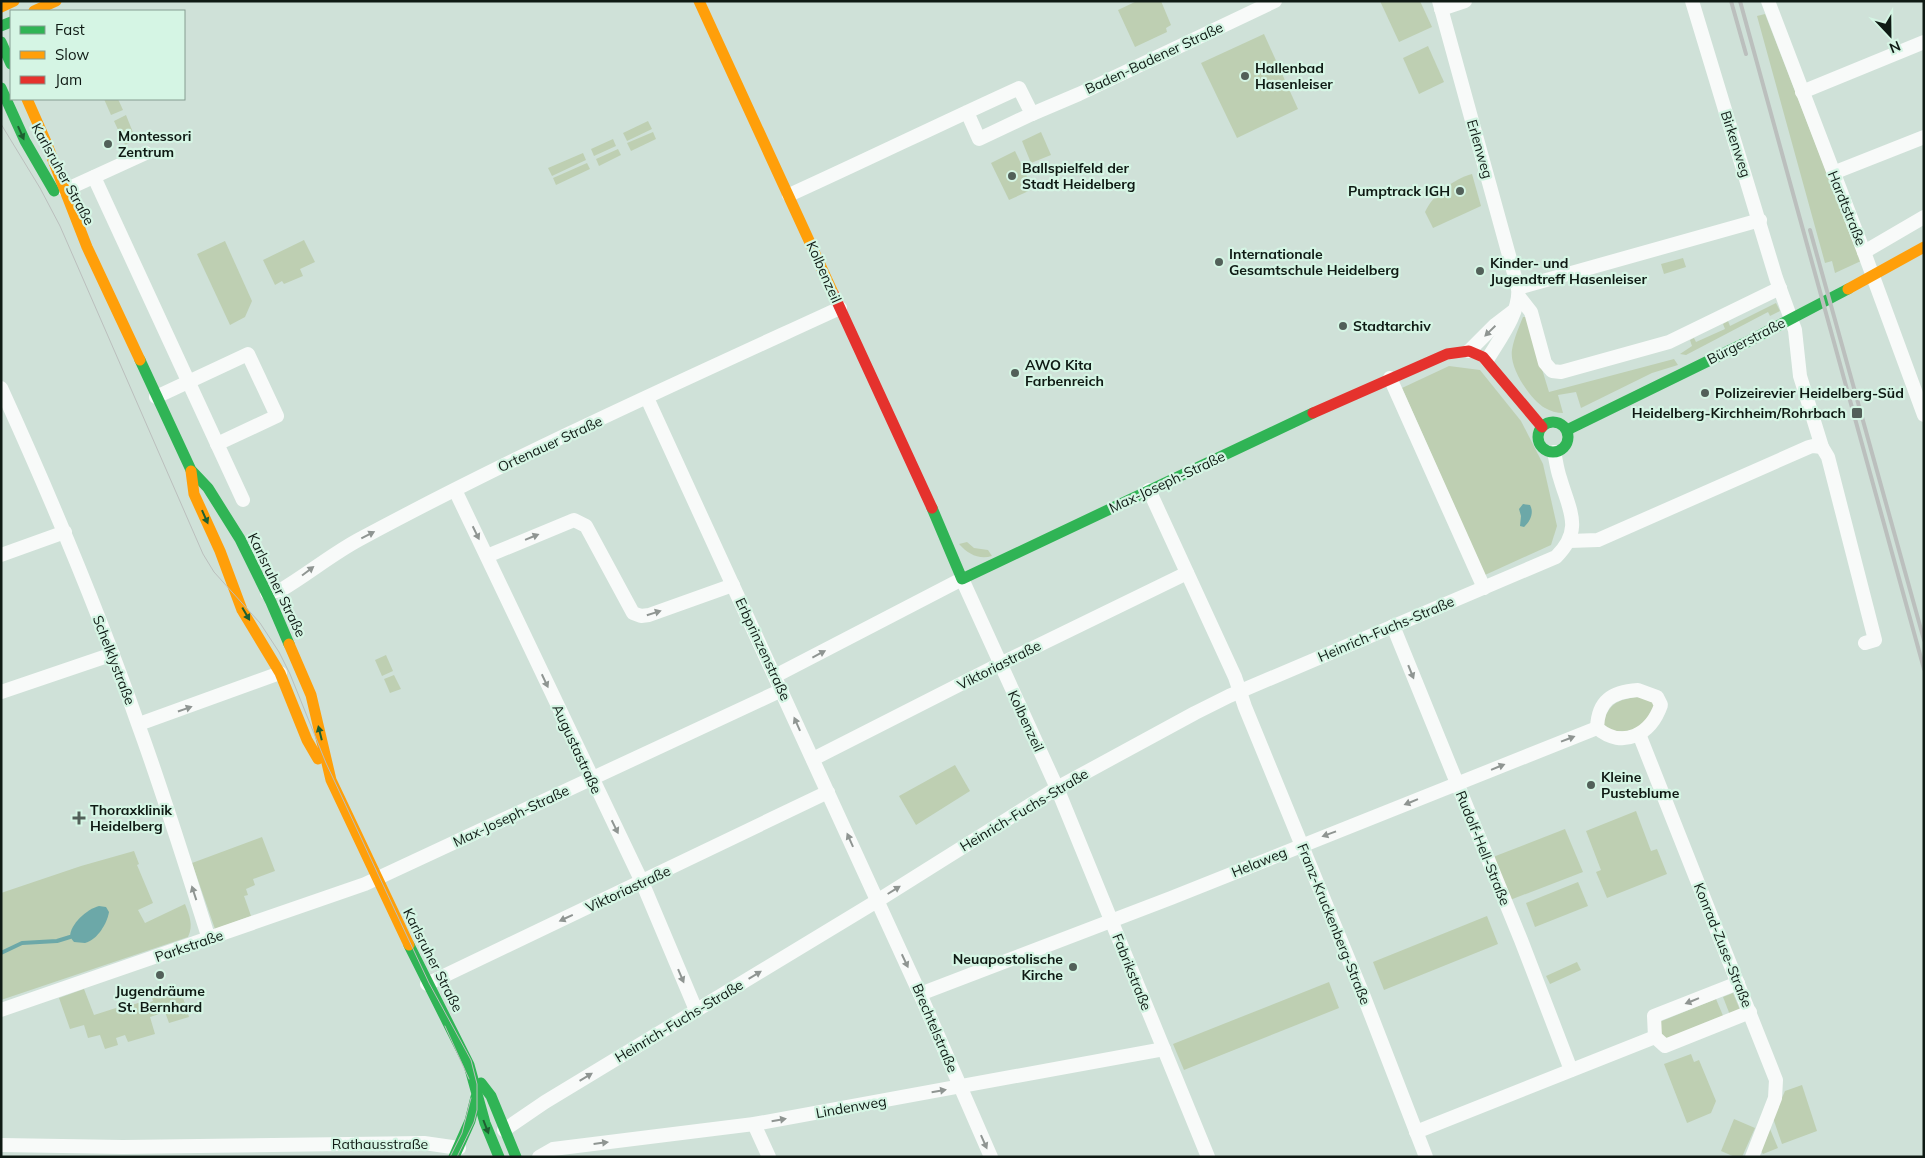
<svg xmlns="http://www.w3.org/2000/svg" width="1925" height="1158" viewBox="0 0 1925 1158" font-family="Mulish,sans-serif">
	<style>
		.green { fill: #becfb2 }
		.water { fill: #6ca8a8 }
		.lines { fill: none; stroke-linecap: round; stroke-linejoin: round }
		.stream { stroke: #6ca8a8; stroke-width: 4 }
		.street { stroke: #f8faf9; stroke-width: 14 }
		.fast { stroke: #30b455; stroke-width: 11 }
		.slow { stroke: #ff9f0a; stroke-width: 11 }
		.jam { stroke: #e5322d; stroke-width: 11 }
		.tram { stroke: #bbbfbd; stroke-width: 1 }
		.rail { stroke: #bbbfbd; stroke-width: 4 }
		.oneway { fill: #1e5f31 }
		.oneway2 { fill: #8f9592 }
		.poi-dot { fill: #526059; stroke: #d5f5e4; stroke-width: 2 }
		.labels { text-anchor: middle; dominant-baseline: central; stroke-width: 4.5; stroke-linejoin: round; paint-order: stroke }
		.street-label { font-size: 14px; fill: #0f1a14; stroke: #d5f5e4 }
		.poi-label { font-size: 14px; font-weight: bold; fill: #0f1a14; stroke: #d5f5e4; text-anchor: start }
	</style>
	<rect width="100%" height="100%" fill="#cfe1d8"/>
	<g class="green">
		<polygon points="1137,1 1161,1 1171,25 1166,28 1167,32 1135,47 1118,10"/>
		<polygon points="1380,1 1420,1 1432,27 1399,42"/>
		<polygon points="1765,14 1861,261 1835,273 1832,261 1825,263 1757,16"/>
		<polygon points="1264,34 1298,109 1237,138 1201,63"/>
		<polygon points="1428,46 1444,82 1419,94 1403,58"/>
		<polygon points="104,99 118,99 123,110 111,115"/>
		<polygon points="126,115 136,140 125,145 114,121"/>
		<polygon points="648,121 652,129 627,141 623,133"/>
		<polygon points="653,132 656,139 631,151 627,143"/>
		<polygon points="1041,132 1051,155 1031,163 1022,141"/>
		<polygon points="613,139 616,146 594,156 591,149"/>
		<polygon points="618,149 621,155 599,166 596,159"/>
		<polygon points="1015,151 1033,189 1009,200 991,163"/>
		<polygon points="583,153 586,160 552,176 548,168"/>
		<polygon points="587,163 590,169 556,185 553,178"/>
		<path d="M 1472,174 L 1481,206 L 1433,228 L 1425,212 C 1433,194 1454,179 1472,174 Z"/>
		<polygon points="304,240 315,262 300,269 303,276 284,284 282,281 275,285 263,260"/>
		<polygon points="225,241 252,301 245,317 230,325 197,254"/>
		<polygon points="1683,258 1686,267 1664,274 1661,264"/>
		<polygon points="1776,303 1780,311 1770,316 1768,312 1686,355 1680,354 1692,346 1690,340 1694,338 1696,342 1725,329 1723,324 1728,321 1730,326"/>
		<path d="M 1523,317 L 1526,317 L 1549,392 L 1674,359 L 1678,365 L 1652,373 L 1581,408 L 1576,392 L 1558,395 L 1563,413 C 1557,413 1550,411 1545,408 C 1530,399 1509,368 1512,350 C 1514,338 1519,327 1523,317 Z"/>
		<polygon points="1449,366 1480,370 1521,421 1543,464 1557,526 1551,545 1485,575 1402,388"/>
		<path d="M 967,542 L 974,548 L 988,550 L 992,556 C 979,560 968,554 959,544 Z"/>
		<polygon points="386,655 393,671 382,676 375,660"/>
		<polygon points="394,675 401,689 390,693 384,679"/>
		<path d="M 1637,697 L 1653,700 L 1656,706 L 1643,726 L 1628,731 L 1612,731 L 1602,725 C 1609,704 1616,700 1637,697 Z"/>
		<polygon points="955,765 970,791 916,825 899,796"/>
		<polygon points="1636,811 1651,851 1657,849 1667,874 1607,898 1596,872 1601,870 1586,831"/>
		<polygon points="1565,829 1583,872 1510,900 1493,857"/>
		<polygon points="262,837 275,871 253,879 255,885 246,889 248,895 244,896 251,916 215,929 192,863"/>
		<path d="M 134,851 L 139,864 L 137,865 L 153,903 L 138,910 L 145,923 L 185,904 C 189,915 194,925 188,937 L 1,1000 L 1,893 L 81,866 Z"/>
		<polygon points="1578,882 1588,906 1535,927 1526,903"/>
		<polygon points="1487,916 1498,944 1384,990 1373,962"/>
		<polygon points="1577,962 1581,970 1550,984 1546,976"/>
		<polygon points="1329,982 1339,1008 1184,1070 1173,1044"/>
		<polygon points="180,988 189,1017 169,1023 165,1012 150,1017 155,1034 128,1042 125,1035 116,1038 118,1045 105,1049 100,1035 88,1038 84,1025 70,1029 59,998 84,989 94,1015 116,1008 117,1010 144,1001 146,1004 153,1001 152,998"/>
		<polygon points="1733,993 1740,1010 1730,1015 1723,997"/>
		<polygon points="1716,999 1724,1018 1665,1041 1657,1023"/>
		<polygon points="1691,1054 1694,1062 1699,1060 1716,1101 1711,1113 1687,1123 1664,1064"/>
		<polygon points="1802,1085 1817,1131 1782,1144 1773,1118 1785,1091"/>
		<polygon points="1734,1119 1755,1128 1742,1157 1735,1157 1721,1151"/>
		<polygon points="1770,1129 1778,1148 1763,1154 1761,1151"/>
	</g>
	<g class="water">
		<path d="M 1523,504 L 1530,505 C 1534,512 1531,521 1524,527 L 1520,526 L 1521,516 L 1519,509 Z"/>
		<path d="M 99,906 L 106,907 L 109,912 C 107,924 97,940 85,943 L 74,942 L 70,937 C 70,924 87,909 99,906 Z"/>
	</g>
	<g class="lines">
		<polyline class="stream" points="1,953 22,943 57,941 70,937"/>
		<g class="street">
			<path d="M 1439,1 L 1518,288 C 1521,311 1499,340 1487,360"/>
			<polyline points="1692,1 1776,278 1795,330 1800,376 1822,447 1828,457 1875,640 1865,643"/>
			<polyline points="1768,1 1864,252 1924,415"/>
			<polyline points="1441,9 1465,1"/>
			<polyline points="1802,92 1924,42"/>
			<polyline points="1032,114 1079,94 1275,1"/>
			<polyline points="1833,173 1924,137"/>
			<polyline points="94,177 243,500"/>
			<polyline points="65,190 146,153"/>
			<path d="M 789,195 C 866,160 942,123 1019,88 L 1032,114 L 979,139 L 967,112"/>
			<polyline points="1864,252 1924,217"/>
			<polyline points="1518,288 1760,220"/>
			<polyline points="1520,298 1531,312 1545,363 1552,371 1561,372 1669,342 1780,288"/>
			<polyline points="1469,351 1495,325 1512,312"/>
			<polyline points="1390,378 1484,588"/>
			<path d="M 1,388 C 51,498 98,609 138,724 C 164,795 186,867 209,939"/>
			<polyline points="156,397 248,354 277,416 217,444"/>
			<polyline points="647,398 920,994 991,1157"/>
			<polyline points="455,490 642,882 696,1010"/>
			<polyline points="1149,490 1235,677 1245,707 1364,997 1426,1157"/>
			<polyline points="1569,541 1598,540 1809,447 1813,446 1822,447"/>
			<polyline points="1,555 65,532"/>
			<polyline points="487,556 574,520 586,526 633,613 641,616 649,615 733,585"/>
			<path d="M 267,593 L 281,590 C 308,574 332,554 360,539 C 516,455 679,382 840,308"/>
			<polyline points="1393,626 1521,940 1571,1070"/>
			<polyline points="775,676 962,579 1057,788 1208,1157"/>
			<path d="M 1638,690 L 1657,697 L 1661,705 C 1651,734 1623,750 1597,728 C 1598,700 1612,692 1638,690 Z"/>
			<polyline points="1,692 113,654"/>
			<polyline points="139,724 280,673"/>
			<polyline points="1639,734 1776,1080 1775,1098 1752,1157"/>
			<polyline points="813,759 1000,664 1187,573"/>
			<polyline points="1738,983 1654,1016 1655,1037 1665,1046 1750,1012"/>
			<polyline points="427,984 828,792"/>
			<polyline points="920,994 1171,898 1597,728"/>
			<polyline points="1,1010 365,884 782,690"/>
			<polyline points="754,1124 769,1157"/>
			<path d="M 504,1130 L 545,1102 L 877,901 L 1057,788 L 1195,713 L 1229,696 L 1556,557 C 1584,529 1569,510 1560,478 C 1557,470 1556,460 1554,452"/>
			<polyline points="1416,1132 1655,1037"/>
			<polyline points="1,1145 123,1147 424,1143 459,1148"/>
			<polyline points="539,1157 553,1149 754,1124 1164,1049"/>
		</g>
		<g class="fast">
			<polyline points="1,26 11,22"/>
			<polyline points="1,42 11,64"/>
			<polyline points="1,88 25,141 54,191"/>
			<polyline points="140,360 191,470 208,488 240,539 271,602 289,644"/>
			<circle cx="1553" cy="437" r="15"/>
			<polyline points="1567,430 1747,342 1848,289"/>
			<polyline points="932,508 962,579 1313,413"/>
			<polyline points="409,945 469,1065 485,1123 499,1157"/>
			<polyline points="481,1083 491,1096 516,1157"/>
			<polyline points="454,1157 470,1121 476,1097"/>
		</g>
		<g class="slow">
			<polyline points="699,1 834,295"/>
			<polyline points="1,7 14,1"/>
			<polyline points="34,11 56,1"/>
			<polyline points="27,99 46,142 87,247 140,360"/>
			<polyline points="1848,289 1924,247"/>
			<polyline points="191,471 194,494 220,551 242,610 280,673 307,740 318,759"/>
			<polyline points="289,644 311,695 331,780 409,945"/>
		</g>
		<g class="jam">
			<polyline points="834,295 932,508"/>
			<polyline points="1313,413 1447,354 1469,351 1483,357 1542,427"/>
		</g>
		<g class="tram">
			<polyline points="1,124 40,188 60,226 203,554 214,572 260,623 279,652 290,674 326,763 429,983 471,1060 477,1084 477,1110 474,1122 457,1157"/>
			<polyline points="445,1026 469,1079"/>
			<polyline points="450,1157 462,1133 471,1098"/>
		</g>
		<g class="rail">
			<polyline points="1731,1 1746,54"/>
			<polyline points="1740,1 1924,669"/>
			<polyline points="1810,230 1924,640"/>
		</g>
	</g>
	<defs><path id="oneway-solid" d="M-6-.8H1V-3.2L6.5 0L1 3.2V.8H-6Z" transform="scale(1.25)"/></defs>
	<g class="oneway">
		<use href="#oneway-solid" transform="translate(21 133) rotate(66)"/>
		<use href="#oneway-solid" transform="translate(205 517) rotate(66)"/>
		<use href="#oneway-solid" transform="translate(246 614) rotate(60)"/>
		<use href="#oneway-solid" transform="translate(320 733) rotate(-104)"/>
		<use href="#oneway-solid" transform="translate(486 1127) rotate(69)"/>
	</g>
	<g class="oneway2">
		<use href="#oneway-solid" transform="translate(1490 331) rotate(136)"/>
		<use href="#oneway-solid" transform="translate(476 533) rotate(64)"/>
		<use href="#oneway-solid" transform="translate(368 535) rotate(-27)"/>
		<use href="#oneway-solid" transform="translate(532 537) rotate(-22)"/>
		<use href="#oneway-solid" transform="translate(308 571) rotate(-37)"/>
		<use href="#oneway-solid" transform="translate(654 613) rotate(-17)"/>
		<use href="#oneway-solid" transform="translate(819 654) rotate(-28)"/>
		<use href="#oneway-solid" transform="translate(1411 672) rotate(68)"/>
		<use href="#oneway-solid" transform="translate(545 681) rotate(65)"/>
		<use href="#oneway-solid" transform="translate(185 709) rotate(-19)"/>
		<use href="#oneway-solid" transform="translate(797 724) rotate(-114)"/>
		<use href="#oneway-solid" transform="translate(1568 739) rotate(-21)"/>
		<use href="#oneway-solid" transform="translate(1498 767) rotate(-22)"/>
		<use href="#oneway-solid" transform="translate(1411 802) rotate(158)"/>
		<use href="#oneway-solid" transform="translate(615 827) rotate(64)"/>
		<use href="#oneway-solid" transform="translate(1329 834) rotate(160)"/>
		<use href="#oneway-solid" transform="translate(850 840) rotate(-114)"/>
		<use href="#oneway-solid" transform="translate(894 890) rotate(-32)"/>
		<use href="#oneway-solid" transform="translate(194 893) rotate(-108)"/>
		<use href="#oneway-solid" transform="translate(566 918) rotate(155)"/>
		<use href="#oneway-solid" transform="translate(905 961) rotate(65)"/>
		<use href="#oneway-solid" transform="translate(755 975) rotate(-31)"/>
		<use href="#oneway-solid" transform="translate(681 976) rotate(67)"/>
		<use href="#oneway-solid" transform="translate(1692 1001) rotate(158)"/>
		<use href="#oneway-solid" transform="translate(586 1077) rotate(-31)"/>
		<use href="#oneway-solid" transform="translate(939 1091) rotate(-10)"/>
		<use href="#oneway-solid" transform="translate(779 1120) rotate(-10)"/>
		<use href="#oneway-solid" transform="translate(984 1142) rotate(66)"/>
		<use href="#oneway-solid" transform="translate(601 1143) rotate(-7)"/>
	</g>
	<g class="poi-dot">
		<circle cx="1245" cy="76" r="5"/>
		<circle cx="108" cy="144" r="5"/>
		<circle cx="1012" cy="176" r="5"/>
		<circle cx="1460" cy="191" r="5"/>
		<circle cx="1219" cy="262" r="5"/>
		<circle cx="1480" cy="271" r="5"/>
		<circle cx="1343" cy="326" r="5"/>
		<circle cx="1015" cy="373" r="5"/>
		<circle cx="1705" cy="393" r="5"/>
		<rect x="1851" y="407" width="12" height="12" rx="2.5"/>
		<circle cx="1591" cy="785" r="5"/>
		<path d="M76.5 810.5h5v5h5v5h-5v5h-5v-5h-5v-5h5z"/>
		<circle cx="1073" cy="967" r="5"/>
		<circle cx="160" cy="975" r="5"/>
	</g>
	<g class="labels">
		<g class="street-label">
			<text transform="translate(1154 58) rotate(-25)">Baden-Badener Straße</text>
			<text transform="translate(1736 144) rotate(72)">Birkenweg</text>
			<text transform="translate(1480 149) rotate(74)">Erlenweg</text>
			<text transform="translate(63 174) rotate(61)">Karlsruher Straße</text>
			<text transform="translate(1847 208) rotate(68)">Hardtstraße</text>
			<text transform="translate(824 272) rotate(66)">Kolbenzeil</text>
			<text transform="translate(1746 341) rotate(-27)">Bürgerstraße</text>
			<text transform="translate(550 444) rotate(-25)">Ortenauer Straße</text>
			<text transform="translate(1167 482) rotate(-25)">Max-Joseph-Straße</text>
			<text transform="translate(277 585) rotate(64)">Karlsruher Straße</text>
			<text transform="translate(1386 629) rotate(-23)">Heinrich-Fuchs-Straße</text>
			<text transform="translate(763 649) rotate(65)">Erbprinzenstraße</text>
			<text transform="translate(114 660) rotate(69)">Schelklystraße</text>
			<text transform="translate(999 665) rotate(-27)">Viktoriastraße</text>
			<text transform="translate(1026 721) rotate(65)">Kolbenzeil</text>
			<text transform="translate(577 749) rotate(65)">Augustastraße</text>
			<text transform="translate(1024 810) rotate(-31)">Heinrich-Fuchs-Straße</text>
			<text transform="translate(511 816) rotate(-25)">Max-Joseph-Straße</text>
			<text transform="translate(1483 848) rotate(68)">Rudolf-Hell-Straße</text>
			<text transform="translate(1259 862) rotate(-22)">Helaweg</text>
			<text transform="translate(628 889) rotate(-25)">Viktoriastraße</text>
			<text transform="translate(1334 924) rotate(68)">Franz-Kruckenberg-Straße</text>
			<text transform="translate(1723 945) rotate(68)">Konrad-Zuse-Straße</text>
			<text transform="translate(189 946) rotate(-19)">Parkstraße</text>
			<text transform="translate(433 960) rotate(63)">Karlsruher Straße</text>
			<text transform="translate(1132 972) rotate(68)">Fabrikstraße</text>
			<text transform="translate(679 1021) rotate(-31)">Heinrich-Fuchs-Straße</text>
			<text transform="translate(935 1028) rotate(67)">Brechtelstraße</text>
			<text transform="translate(851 1107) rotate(-10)">Lindenweg</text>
			<text x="380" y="1144">Rathausstraße</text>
		</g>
		<g class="poi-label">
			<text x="1255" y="68">Hallenbad<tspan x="1255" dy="16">Hasenleiser</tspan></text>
			<text x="118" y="136">Montessori<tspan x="118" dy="16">Zentrum</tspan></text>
			<text x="1022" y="168">Ballspielfeld der<tspan x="1022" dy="16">Stadt Heidelberg</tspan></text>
			<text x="1450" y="191" text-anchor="end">Pumptrack IGH</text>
			<text x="1229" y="254">Internationale<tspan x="1229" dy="16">Gesamtschule Heidelberg</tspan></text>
			<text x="1490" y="263">Kinder- und<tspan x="1490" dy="16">Jugendtreff Hasenleiser</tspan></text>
			<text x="1353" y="326">Stadtarchiv</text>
			<text x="1025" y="365">AWO Kita<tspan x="1025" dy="16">Farbenreich</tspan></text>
			<text x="1715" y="393">Polizeirevier Heidelberg-Süd</text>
			<text x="1846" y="413" text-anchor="end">Heidelberg-Kirchheim/Rohrbach</text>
			<text x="1601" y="777">Kleine<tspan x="1601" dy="16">Pusteblume</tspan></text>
			<text x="90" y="810">Thoraxklinik<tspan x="90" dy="16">Heidelberg</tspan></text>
			<text x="1063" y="959" text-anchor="end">Neuapostolische<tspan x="1063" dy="16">Kirche</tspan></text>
			<text x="160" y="991" text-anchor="middle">Jugendräume<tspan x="160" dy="16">St. Bernhard</tspan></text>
		</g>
	</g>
	<rect width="1925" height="1158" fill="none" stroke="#0f1a14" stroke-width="5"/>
	<rect x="10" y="10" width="175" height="90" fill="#d5f5e4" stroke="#869d91"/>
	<rect x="20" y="26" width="25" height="8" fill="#30b455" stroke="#869d91"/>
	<text x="55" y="35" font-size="15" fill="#0f1a14">Fast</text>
	<rect x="20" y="51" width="25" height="8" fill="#ff9f0a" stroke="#869d91"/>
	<text x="55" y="60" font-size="15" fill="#0f1a14">Slow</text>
	<rect x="20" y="76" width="25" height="8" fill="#e5322d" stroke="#869d91"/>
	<text x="55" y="85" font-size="15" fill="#0f1a14">Jam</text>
	<g transform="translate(1890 35) rotate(158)" stroke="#d5f5e4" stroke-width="4" paint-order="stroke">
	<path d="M0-4L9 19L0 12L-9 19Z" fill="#0f1a14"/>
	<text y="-8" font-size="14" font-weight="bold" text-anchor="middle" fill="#0f1a14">N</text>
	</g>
</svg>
